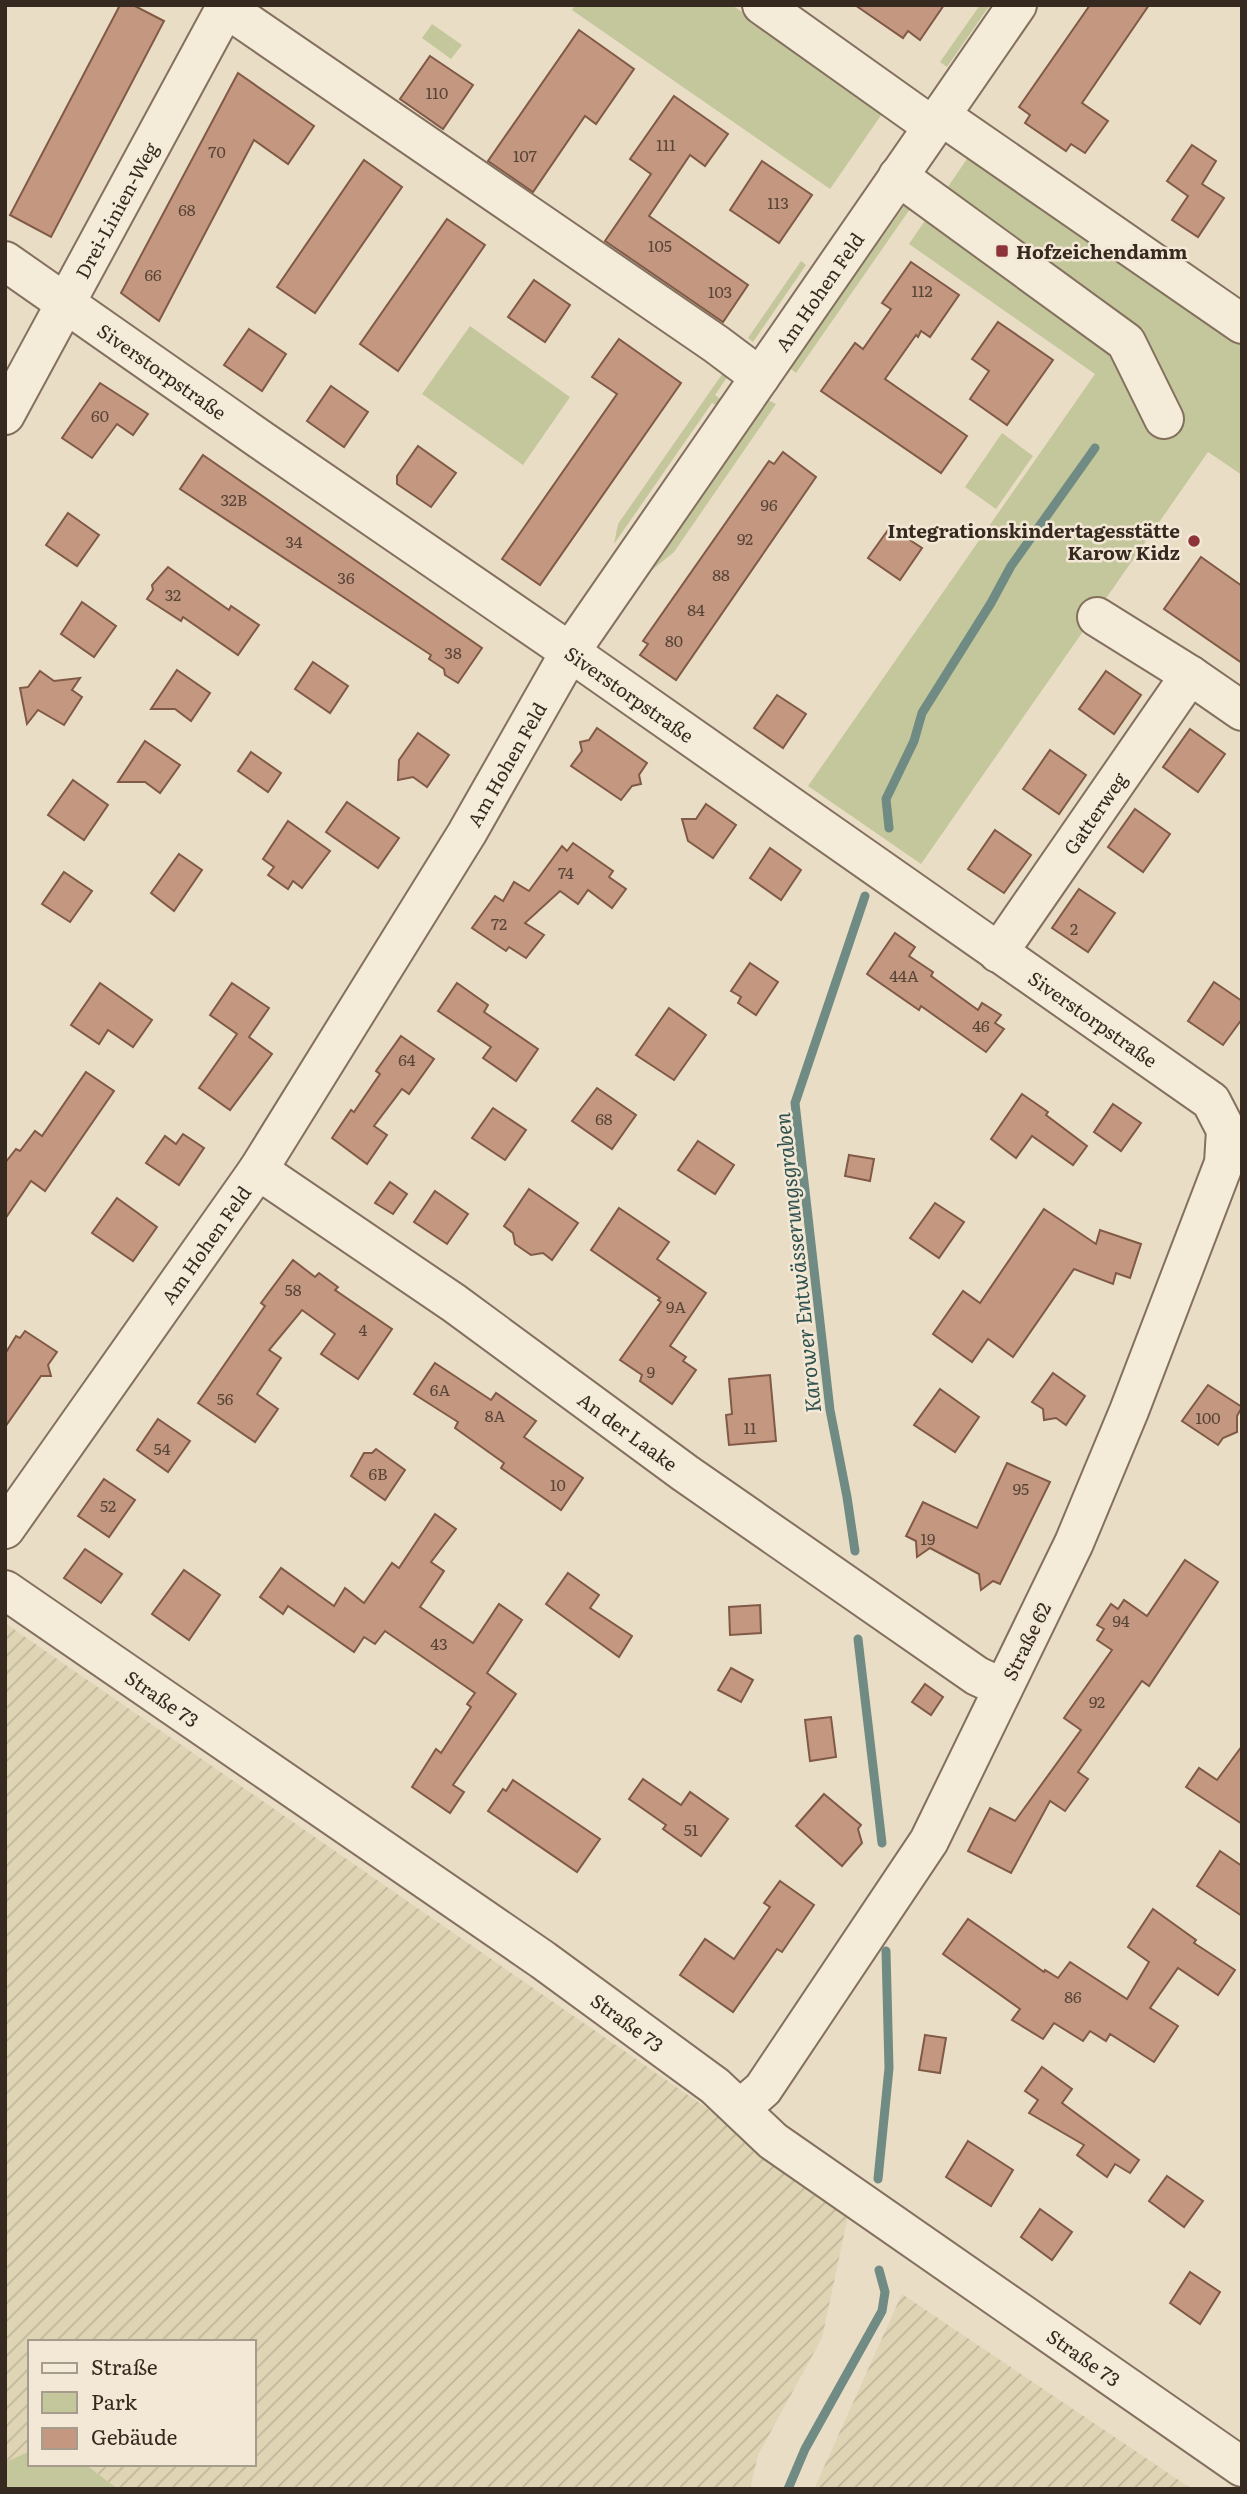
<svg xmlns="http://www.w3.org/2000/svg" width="1247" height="2494" viewBox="0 0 1247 2494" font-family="Literata,serif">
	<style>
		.farmland { fill: url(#farmland-furrows) }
		.green { fill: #c4c79b }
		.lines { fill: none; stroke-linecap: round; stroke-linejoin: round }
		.stream { stroke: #6f8b83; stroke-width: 9 }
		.building { fill: #c49880; stroke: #805a46; stroke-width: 2 }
		.minor-casing { stroke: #83705e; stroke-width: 42 }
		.minor { stroke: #f5ebd9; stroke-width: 38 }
		.poi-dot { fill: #8c343a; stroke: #f2e8d5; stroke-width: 2.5 }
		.labels { text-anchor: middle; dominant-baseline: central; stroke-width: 5; stroke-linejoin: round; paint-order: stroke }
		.number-label { font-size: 16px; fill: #594538 }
		.street-label { font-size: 19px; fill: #352920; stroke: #f2e8d5 }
		.poi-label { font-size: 19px; font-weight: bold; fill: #352920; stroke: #f2e8d5; text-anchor: start }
		.water-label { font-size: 21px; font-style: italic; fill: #31534f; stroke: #f2e8d5 }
	</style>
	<defs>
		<pattern id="farmland-furrows" width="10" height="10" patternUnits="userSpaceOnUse" patternTransform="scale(1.75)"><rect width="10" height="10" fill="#dfd5b5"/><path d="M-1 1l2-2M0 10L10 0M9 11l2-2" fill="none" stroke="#c0b79b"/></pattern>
	</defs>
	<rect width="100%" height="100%" fill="#eaddc6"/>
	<g class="farmland">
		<polygon points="5,1623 850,2207 822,2338 758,2455 750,2489 118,2489 85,2464 254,2464 254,2342 30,2342 30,2451 5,2463"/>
		<polygon points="902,2294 1192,2489 814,2489"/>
	</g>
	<g class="green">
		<polygon points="575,5 732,5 884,111 830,189 572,10"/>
		<polygon points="980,5 990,5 947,67 940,62"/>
		<polygon points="432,24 462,45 451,59 422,38"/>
		<polygon points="971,153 1242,342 1242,475 1208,452 921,864 808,786 1095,374 909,244"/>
		<polygon points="905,205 910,209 796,373 790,368"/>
		<polygon points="801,261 806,265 753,342 748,338"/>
		<polygon points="470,326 570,397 523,465 422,394"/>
		<polygon points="725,370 730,373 715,395 723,401 719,407 712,403 614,544 618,524"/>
		<polygon points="762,397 776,404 674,552 652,570 749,429 742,424"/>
		<polygon points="1002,433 1033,456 996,509 965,487"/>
		<polygon points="30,2451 30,2464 85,2464 118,2489 5,2489 6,2462"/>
	</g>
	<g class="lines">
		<g class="stream">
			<polyline points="889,828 886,799 914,741 922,713 991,603 1011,566 1095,448"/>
			<polyline points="855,1551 847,1497 830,1410 795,1103 865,896"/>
			<polyline points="858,1639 882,1843"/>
			<polyline points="878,2179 889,2068 886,1951"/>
			<polyline points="788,2489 805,2449 882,2311 885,2292 879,2270"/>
		</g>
	</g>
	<g class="building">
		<polygon points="120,5 133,5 164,21 51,237 10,215"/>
		<polygon points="855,5 944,5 920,40 908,31 903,38"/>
		<polygon points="1090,5 1149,5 1082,103 1108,121 1085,153 1071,144 1066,151 1025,123 1030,115 1019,107"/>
		<polygon points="579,30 634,69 596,124 585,116 533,192 488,161"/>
		<polygon points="430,56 473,85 443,129 400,99"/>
		<polygon points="238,73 314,126 288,164 254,140 159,321 121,293"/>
		<polygon points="674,96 728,134 705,166 690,155 649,216 748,285 723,322 605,241 651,174 630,159"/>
		<polygon points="1192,145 1216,161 1202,184 1224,198 1198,237 1172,220 1188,196 1167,181"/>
		<polygon points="364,160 402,187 315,313 277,287"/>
		<polygon points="762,161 812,195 779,243 730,210"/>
		<polygon points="447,219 485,245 398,371 360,344"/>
		<polygon points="911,262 959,295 930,337 921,331 918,337 916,335 885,379 967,436 941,473 821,391 855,343 863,349 891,309 882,303"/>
		<polygon points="534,280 570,305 545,342 508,317"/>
		<polygon points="998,322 1053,360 1007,425 970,399 989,371 972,359"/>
		<polygon points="249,329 286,354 262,391 224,365"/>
		<polygon points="619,339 681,383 540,585 502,559 617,394 592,377"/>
		<polygon points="100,383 148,414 133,435 117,424 92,458 62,438"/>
		<polygon points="331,386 368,412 344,447 307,421"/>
		<polygon points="418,446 456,473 431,507 397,484 397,476"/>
		<polygon points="783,452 816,477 676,680 640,655 648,644 643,641 769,461 774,464"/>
		<polygon points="203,455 482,648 458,683 445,675 444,669 429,659 431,655 180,489"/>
		<polygon points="68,513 99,535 77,566 46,545"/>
		<polygon points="890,527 922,548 900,580 868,558"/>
		<polygon points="1201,557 1242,586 1242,663 1164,609"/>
		<polygon points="168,567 229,610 231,606 259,625 238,655 183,617 181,621 147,599 153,590 152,585"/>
		<polygon points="82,602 116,626 94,657 61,634"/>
		<polygon points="313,662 348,686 330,713 295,689"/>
		<polygon points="177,670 210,693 191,721 175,709 151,709"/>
		<polygon points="40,671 54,681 80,678 72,690 82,697 64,725 38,710 27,724 20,688 28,687"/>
		<polygon points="1106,671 1141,695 1114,734 1079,709"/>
		<polygon points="777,695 806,714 783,748 754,728"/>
		<polygon points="597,728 647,763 639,775 641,784 632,786 621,800 571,766 582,751 580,742 589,740"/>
		<polygon points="1190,729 1225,754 1198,792 1163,767"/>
		<polygon points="418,733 449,755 427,787 413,777 398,780 399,760"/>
		<polygon points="145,741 180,765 160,793 145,782 118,782"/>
		<polygon points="1050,750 1086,775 1059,814 1023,789"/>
		<polygon points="251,752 281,773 268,792 238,771"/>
		<polygon points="73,780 108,805 84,840 48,815"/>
		<polygon points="347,802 399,838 378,868 326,832"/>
		<polygon points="706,804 736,825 713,858 688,841 682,819 696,819"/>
		<polygon points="1135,809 1170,834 1143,872 1108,847"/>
		<polygon points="288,821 330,851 302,888 293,881 288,889 268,875 274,867 263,859"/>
		<polygon points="995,830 1031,855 1004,893 968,869"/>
		<polygon points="573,843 613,871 609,877 626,889 612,908 588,890 578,904 560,891 525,923 544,935 526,958 509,947 506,951 472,928 495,896 503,901 514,882 529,891 562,846 567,851"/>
		<polygon points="770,848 801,870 781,900 750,878"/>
		<polygon points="179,854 202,870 174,911 151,893"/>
		<polygon points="64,872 92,891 70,922 42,904"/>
		<polygon points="1079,889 1115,913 1088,952 1052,928"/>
		<polygon points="895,933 915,947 909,956 933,972 931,976 978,1010 982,1003 1001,1015 995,1023 1004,1029 986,1052 921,1006 919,1010 867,974"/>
		<polygon points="750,963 778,982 756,1015 738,1003 741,997 731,991"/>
		<polygon points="1214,982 1242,1001 1242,1019 1223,1045 1188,1021"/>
		<polygon points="100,983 152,1020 133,1047 108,1030 99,1044 71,1025"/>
		<polygon points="232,983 269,1008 249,1037 272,1054 230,1110 199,1088 237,1034 210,1015"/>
		<polygon points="457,983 488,1005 484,1012 538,1049 516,1081 483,1058 491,1047 438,1011"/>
		<polygon points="669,1008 706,1035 674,1080 636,1055"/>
		<polygon points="401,1036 434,1059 409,1094 402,1089 374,1126 387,1135 367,1164 332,1138 351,1110 354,1112 380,1074 376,1071"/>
		<polygon points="86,1072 114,1091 45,1191 31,1181 5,1219 5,1163 16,1149 20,1151 35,1131 42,1136"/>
		<polygon points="597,1088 636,1115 612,1149 572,1121"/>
		<polygon points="1022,1094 1048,1112 1046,1115 1087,1146 1073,1165 1032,1136 1016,1158 991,1139"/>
		<polygon points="1113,1104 1141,1123 1121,1151 1094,1132"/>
		<polygon points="493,1108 526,1130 505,1160 472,1138"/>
		<polygon points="183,1134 204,1148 179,1185 146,1163 165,1136 176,1144"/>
		<polygon points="698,1141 734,1165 715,1194 678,1170"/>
		<polygon points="849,1155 874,1159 870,1181 845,1176"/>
		<polygon points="390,1182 407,1194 393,1214 375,1203"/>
		<polygon points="529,1189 578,1223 552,1260 543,1253 531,1255 515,1244 513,1233 504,1226"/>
		<polygon points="435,1191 468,1214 447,1244 414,1222"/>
		<polygon points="117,1198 157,1227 133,1261 92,1233"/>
		<polygon points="935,1203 964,1222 939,1258 910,1238"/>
		<polygon points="619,1208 669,1242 657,1259 706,1293 670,1346 686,1357 683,1361 696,1370 672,1404 640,1381 642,1375 620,1360 661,1302 658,1300 660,1298 591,1250"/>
		<polygon points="1044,1209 1096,1244 1100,1230 1141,1244 1130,1278 1116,1273 1113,1284 1074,1269 1013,1357 988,1339 972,1362 933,1334 963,1291 980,1303"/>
		<polygon points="293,1260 315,1277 319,1273 338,1287 335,1290 392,1329 358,1379 321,1354 335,1334 302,1310 269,1350 281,1358 257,1394 278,1409 255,1442 198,1403 265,1306 261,1303"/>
		<polygon points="25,1331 57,1352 48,1365 51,1376 41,1376 5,1427 5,1354 16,1336 20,1338"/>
		<polygon points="435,1363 491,1400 496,1393 536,1421 524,1437 583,1478 561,1510 501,1468 504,1463 455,1428 458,1422 414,1394"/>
		<polygon points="1053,1373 1085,1396 1066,1425 1056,1418 1044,1420 1043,1409 1032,1402"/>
		<polygon points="770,1375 776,1441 729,1445 726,1415 732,1414 729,1379"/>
		<polygon points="1208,1385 1242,1407 1237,1416 1237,1432 1223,1438 1218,1445 1182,1421"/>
		<polygon points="940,1389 979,1417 955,1452 914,1425"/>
		<polygon points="158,1419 190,1441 168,1472 137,1450"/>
		<polygon points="376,1449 405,1470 385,1500 351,1476 364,1453 372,1453"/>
		<polygon points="1007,1463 1050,1482 1000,1584 993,1581 981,1590 979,1574 930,1548 917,1557 916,1541 906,1536 923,1502 977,1528"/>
		<polygon points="104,1479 135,1500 109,1537 78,1516"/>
		<polygon points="435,1514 456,1529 431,1562 444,1571 420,1607 473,1643 499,1604 522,1620 487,1673 516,1694 453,1785 464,1792 450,1813 412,1787 436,1749 441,1753 471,1707 467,1704 475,1693 385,1631 375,1644 364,1637 354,1652 288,1606 283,1614 260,1597 281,1568 334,1606 345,1588 364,1603 392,1563 399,1568"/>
		<polygon points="85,1549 122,1574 101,1603 64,1578"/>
		<polygon points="1185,1560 1218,1582 1149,1686 1142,1681 1078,1772 1088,1779 1065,1811 1050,1801 1011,1873 968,1851 990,1808 1015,1821 1081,1730 1064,1718 1112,1650 1097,1640 1104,1629 1097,1625 1111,1604 1118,1609 1124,1600 1147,1616"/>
		<polygon points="184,1570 220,1595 189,1640 152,1614"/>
		<polygon points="568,1573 599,1595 590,1608 632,1636 619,1657 546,1604"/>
		<polygon points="760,1605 761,1633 730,1635 729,1607"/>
		<polygon points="731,1668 753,1680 741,1702 718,1690"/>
		<polygon points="925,1684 943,1697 931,1715 912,1702"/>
		<polygon points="831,1717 836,1757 810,1761 805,1720"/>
		<polygon points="1242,1746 1242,1824 1186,1787 1199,1768 1217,1780"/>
		<polygon points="643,1779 681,1805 690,1792 728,1819 701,1856 663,1829 666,1825 629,1799"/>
		<polygon points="513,1780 600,1839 577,1872 488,1811 503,1789 506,1791"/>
		<polygon points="824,1794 861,1825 858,1829 862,1843 842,1866 796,1826"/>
		<polygon points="1220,1851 1242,1866 1242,1916 1197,1886"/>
		<polygon points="780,1881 814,1905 782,1952 777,1949 733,2012 680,1975 705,1939 734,1959 770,1907 764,1903"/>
		<polygon points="1153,1909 1196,1940 1194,1943 1235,1970 1218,1995 1178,1968 1150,2008 1178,2026 1154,2062 1110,2034 1106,2041 1090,2031 1083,2041 1054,2023 1043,2039 1012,2020 1020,2009 943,1954 968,1919 1044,1972 1045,1970 1058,1978 1070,1962 1127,1999 1149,1962 1128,1947"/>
		<polygon points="925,2035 946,2038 940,2073 919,2070"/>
		<polygon points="1042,2067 1072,2089 1062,2103 1139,2160 1130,2173 1115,2164 1107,2177 1077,2155 1084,2145 1029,2113 1038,2100 1025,2091"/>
		<polygon points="968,2141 1013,2170 991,2206 946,2177"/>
		<polygon points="1167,2176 1203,2201 1184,2227 1149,2201"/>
		<polygon points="1040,2209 1072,2232 1052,2260 1021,2237"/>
		<polygon points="1190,2272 1220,2292 1200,2324 1170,2303"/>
	</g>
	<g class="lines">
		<g class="minor-casing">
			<g id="minor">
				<polyline points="762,5 932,126"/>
				<polyline points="226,8 716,344 760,377"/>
				<polyline points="940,115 1242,324"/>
				<polyline points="898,176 1126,342 1164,419"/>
				<path id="s1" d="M 5,261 L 261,440 L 570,652 L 1211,1101 L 1226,1130 L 1224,1163 L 1129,1411 L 1074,1543 L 929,1841 L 763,2089 L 740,2109"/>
				<path id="s2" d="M 5,415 L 227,5"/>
				<polyline points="1097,617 1190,675 1242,711"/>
				<path id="s3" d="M 998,953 L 1190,675"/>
				<path id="s4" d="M 258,1170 L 454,1303 L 685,1473 L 977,1676 L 1003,1688"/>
				<path id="s5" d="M 5,1529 L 258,1170 L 467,833 L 570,652 L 1017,5"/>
				<path id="s6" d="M 5,1590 L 543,1960 L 715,2086 L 773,2141 L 1242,2467"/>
			</g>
		</g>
		<use href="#minor" class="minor"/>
	</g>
	<g class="poi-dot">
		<rect x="995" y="244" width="14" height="14" rx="3.5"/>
		<circle cx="1194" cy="541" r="7"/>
	</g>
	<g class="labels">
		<g class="number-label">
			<text x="437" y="92">110</text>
			<text x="666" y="144">111</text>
			<text x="217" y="151">70</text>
			<text x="525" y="155">107</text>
			<text x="778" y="202">113</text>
			<text x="187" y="209">68</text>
			<text x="660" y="245">105</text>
			<text x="153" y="274">66</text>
			<text x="922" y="290">112</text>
			<text x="720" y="291">103</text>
			<text x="100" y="415">60</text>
			<text x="234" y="499">32B</text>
			<text x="769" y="504">96</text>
			<text x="745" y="538">92</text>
			<text x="294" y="541">34</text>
			<text x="721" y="574">88</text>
			<text x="346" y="577">36</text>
			<text x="173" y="594">32</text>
			<text x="696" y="609">84</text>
			<text x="674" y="640">80</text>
			<text x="453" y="652">38</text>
			<text x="566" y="872">74</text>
			<text x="499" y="923">72</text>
			<text x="1074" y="928">2</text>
			<text x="904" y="975">44A</text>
			<text x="981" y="1025">46</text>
			<text x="407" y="1059">64</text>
			<text x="604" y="1118">68</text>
			<text x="293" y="1289">58</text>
			<text x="676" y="1306">9A</text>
			<text x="363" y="1329">4</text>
			<text x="651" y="1371">9</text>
			<text x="440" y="1389">6A</text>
			<text x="225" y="1398">56</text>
			<text x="495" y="1415">8A</text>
			<text x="1208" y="1417">100</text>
			<text x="750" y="1427">11</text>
			<text x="162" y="1448">54</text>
			<text x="378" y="1473">6B</text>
			<text x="558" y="1484">10</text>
			<text x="1021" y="1488">95</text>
			<text x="108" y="1505">52</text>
			<text x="928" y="1538">19</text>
			<text x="1121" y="1620">94</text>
			<text x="439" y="1643">43</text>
			<text x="1097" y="1701">92</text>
			<text x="691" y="1829">51</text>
			<text x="1073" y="1996">86</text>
		</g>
		<g class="street-label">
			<text stroke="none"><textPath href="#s2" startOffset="233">Drei-Linien-Weg</textPath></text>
			<text stroke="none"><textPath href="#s5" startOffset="1482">Am Hohen Feld</textPath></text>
			<text stroke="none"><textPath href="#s1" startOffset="192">Siverstorpstraße</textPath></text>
			<text stroke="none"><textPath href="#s1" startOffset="760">Siverstorpstraße</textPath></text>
			<text stroke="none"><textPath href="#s5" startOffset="915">Am Hohen Feld</textPath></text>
			<text stroke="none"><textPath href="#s3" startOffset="170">Gatterweg</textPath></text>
			<text stroke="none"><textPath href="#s1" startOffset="1326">Siverstorpstraße</textPath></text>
			<text stroke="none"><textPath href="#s5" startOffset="348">Am Hohen Feld</textPath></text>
			<text stroke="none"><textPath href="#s4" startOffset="453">An der Laake</textPath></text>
			<text transform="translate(1026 1641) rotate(-64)">Straße 62</text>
			<text stroke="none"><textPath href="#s6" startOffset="191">Straße 73</textPath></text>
			<text stroke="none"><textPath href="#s6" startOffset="758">Straße 73</textPath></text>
			<text stroke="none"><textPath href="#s6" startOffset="1325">Straße 73</textPath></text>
		</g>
		<g class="poi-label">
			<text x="1016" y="251">Hofzeichendamm</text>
			<text x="1180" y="530" text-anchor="end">Integrationskindertagesstätte<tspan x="1180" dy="22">Karow Kidz</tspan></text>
		</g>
		<g class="water-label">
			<text transform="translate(796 1263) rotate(-96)">Karower Entwässerungsgraben</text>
		</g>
	</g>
	<rect width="1247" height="2494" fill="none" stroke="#352920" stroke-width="14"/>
	<rect x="28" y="2340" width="228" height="126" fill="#f2e8d5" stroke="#a69c8d" stroke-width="2"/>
	<rect x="42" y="2363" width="35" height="10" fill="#f5ebd9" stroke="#a69c8d" stroke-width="2"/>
	<text x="91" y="2375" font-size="21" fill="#352920">Straße</text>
	<rect x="42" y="2392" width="35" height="21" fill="#c4c79b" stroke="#a69c8d" stroke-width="2"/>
	<text x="91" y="2410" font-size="21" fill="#352920">Park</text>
	<rect x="42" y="2428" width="35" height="21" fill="#c49880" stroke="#a69c8d" stroke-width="2"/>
	<text x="91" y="2445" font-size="21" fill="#352920">Gebäude</text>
</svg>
